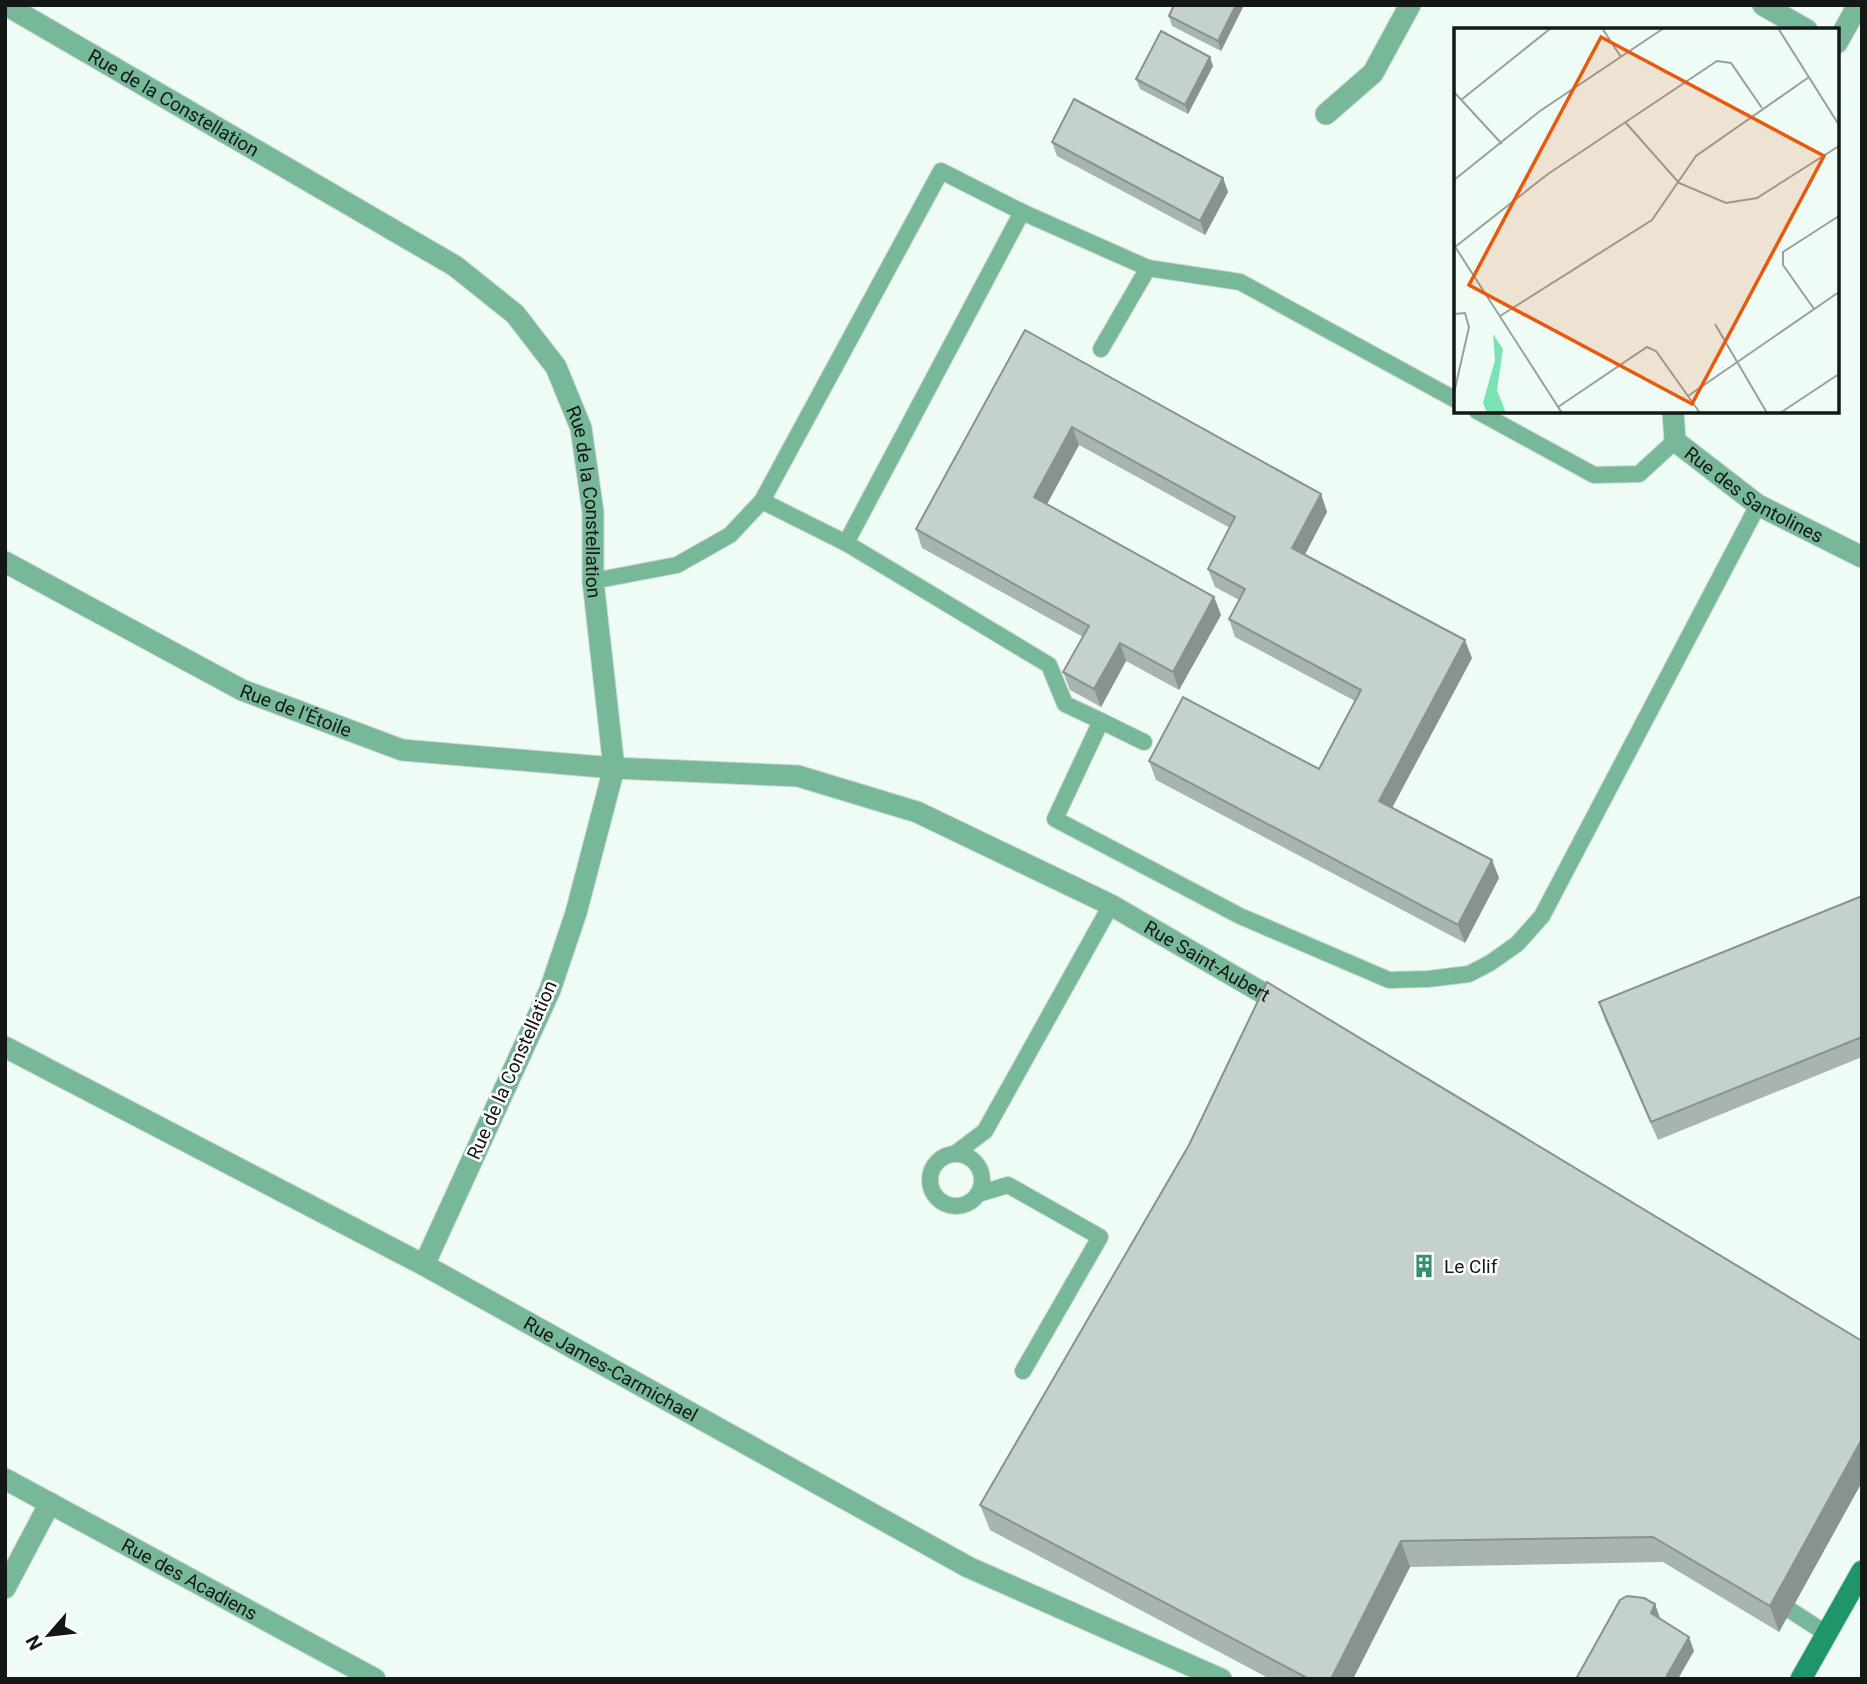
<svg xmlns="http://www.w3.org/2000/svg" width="1867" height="1684" viewBox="0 0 1867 1684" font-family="Roboto,sans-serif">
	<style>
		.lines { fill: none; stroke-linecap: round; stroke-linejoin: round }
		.lane-casing { stroke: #ccd7d1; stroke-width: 18 }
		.street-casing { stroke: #ccd7d1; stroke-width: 23 }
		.secondary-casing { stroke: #ccd7d1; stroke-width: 23 }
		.lane { stroke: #77b898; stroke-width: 16 }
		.street { stroke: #77b898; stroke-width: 21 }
		.secondary { stroke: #1e966a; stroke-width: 21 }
		.wall { fill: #a9b4af }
		.shaded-wall { fill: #8a928e }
		.building { fill: #c5d1cb; stroke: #8a928e; stroke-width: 2 }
		.labels { text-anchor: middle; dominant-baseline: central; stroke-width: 5; stroke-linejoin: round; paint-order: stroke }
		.street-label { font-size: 19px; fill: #131715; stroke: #fff }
		.poi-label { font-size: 19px; fill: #131715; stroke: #fff; text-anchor: start }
		.inset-road { fill: none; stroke: #97a09b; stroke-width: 2 }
		.view { fill: #e8590c; fill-opacity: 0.15; stroke: #e8590c; stroke-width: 3.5 }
		.inset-edge { fill: none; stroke: #131715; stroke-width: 3.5 }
	</style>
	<rect width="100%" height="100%" fill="#effcf5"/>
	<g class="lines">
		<g class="lane-casing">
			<g id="lane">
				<polyline points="1022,212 1148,268 1240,282 1456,400"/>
				<polyline points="1101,349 1148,268"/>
				<polyline points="1477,411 1594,475 1639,474 1675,441"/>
				<polyline points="762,501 846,543 1049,665 1065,704 1101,721 1055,819 1240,916 1389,980 1428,979 1469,974 1490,963 1517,944 1542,916 1758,505"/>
				<polyline points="593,581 677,565 730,535 762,501 941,171 1022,212 846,543"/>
				<polyline points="1101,721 1144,742"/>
				<polyline points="956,1153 985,1131 1111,905"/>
				<circle cx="956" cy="1180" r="26"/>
				<polyline points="978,1194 1008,1185 1100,1237 1023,1371"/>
				<polyline points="1773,1599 1827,1634"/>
			</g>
		</g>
		<g class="street-casing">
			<g id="street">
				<path id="s1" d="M 6,5 L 455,266 L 515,314 L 556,367 L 581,428 L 593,512 L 593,581 L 614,768 L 576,913 L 550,990 L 424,1265"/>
				<polyline points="1763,5 1807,30"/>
				<polyline points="1837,43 1858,5"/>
				<polyline points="1326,114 1373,73 1410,5"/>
				<path id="s2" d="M 1673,411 L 1675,441 L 1758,505 L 1862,557"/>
				<path id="s3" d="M 5,562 L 242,690 L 402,750 L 614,768 L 798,776 L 917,812 L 1111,905 L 1287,1007"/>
				<path id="s4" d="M 5,1047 L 424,1265 L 968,1567 L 1221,1679"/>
				<path id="s5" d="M 5,1479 L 375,1679"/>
				<polyline points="5,1588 50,1503"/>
			</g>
		</g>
		<g class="secondary-casing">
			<polyline id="secondary" points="1801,1679 1862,1571"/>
		</g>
		<use href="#lane" class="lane"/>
		<use href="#street" class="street"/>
		<use href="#secondary" class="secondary"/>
	</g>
	<g class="wall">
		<polygon points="1174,5 1244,5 1221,51 1172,26 1169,16"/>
		<polygon points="1213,66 1188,114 1140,89 1136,79"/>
		<polygon points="1052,142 1223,178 1228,192 1205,235 1057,156"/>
		<polygon points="1025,330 1321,494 1327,512 1305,554 1472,658 1392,808 1492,860 1499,878 1465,943 1156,780 1149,761 1319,769 1355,701 1235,637 1229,619 1239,600 1215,587 1208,569 1230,528 1079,445 1047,504 1214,597 1221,615 1179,690 1126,661 1101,707 1070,690 1063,672 1083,637 922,548 916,529"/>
		<polygon points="1862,896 1862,1057 1658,1140 1605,1020 1599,1002"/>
		<polygon points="1862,1341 1862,1482 1779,1632 1663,1562 1410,1567 1353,1679 1270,1679 990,1530 980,1505"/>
	</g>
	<g class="shaded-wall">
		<polygon points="1236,5 1244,5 1221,51 1218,41"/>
		<polygon points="1210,57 1213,66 1188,114 1185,105"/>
		<polygon points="1223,178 1228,192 1205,235 1200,221"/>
		<polygon points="1072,427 1079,445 1041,515 1034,497"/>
		<polygon points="1321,494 1327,512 1299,566 1292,548"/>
		<polygon points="1214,597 1221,615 1179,690 1173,672"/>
		<polygon points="1465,640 1472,658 1386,819 1379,801"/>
		<polygon points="1120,643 1126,661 1101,707 1094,689"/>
		<polygon points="1492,860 1499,878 1465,943 1458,925"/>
		<polygon points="1862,1439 1862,1482 1779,1632 1770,1606"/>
		<polygon points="1401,1541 1410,1567 1353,1679 1331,1679"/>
		<polygon points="1655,1604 1660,1618 1651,1613"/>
		<polygon points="1689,1637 1694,1651 1678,1679 1665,1679"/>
	</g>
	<g class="building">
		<polygon points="1174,5 1236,5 1218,41 1169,16"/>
		<polygon points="1161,31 1210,57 1185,105 1136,79"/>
		<polygon points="1074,99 1223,178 1200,221 1052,142"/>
		<polygon points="1025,330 1321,494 1292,548 1465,640 1379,801 1492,860 1458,925 1149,761 1183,697 1319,769 1361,690 1229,619 1245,589 1208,569 1235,517 1072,427 1034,497 1214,597 1173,672 1120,643 1094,689 1063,672 1089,626 916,529"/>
		<polygon points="1862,896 1862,1037 1651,1122 1599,1002"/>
		<polygon points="1267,982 1862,1341 1862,1439 1770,1606 1653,1537 1401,1541 1331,1679 1309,1679 980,1505 1189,1145"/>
		<polygon points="1627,1596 1644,1598 1655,1604 1651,1613 1689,1637 1665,1679 1576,1679 1620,1600"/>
	</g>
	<defs>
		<g id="building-bare" transform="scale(1.89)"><path d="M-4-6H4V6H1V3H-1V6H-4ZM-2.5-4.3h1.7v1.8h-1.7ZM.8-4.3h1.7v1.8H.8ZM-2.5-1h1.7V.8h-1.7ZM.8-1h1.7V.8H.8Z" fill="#33926b" stroke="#fff" stroke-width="2.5" paint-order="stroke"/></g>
	</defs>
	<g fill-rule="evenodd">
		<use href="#building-bare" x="1424" y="1266"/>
	</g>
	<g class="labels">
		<g class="street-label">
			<text stroke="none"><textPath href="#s1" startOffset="194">Rue de la Constellation</textPath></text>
			<text stroke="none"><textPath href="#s2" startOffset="126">Rue des Santolines</textPath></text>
			<text stroke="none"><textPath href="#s1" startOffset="803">Rue de la Constellation</textPath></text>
			<text stroke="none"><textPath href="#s3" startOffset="327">Rue de l'Étoile</textPath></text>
			<text stroke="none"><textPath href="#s3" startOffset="1288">Rue Saint-Aubert</textPath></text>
			<text transform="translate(512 1070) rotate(-66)">Rue de la Constellation</text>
			<text stroke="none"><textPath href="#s4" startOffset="686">Rue James-Carmichael</textPath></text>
			<text stroke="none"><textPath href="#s5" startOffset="210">Rue des Acadiens</textPath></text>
		</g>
		<g class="poi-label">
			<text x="1444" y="1266">Le Clif</text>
		</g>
	</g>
	<g transform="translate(1454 28)">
		<rect width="385" height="385" fill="#effcf5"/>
		<path d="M 39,306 L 49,321 L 43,362 L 52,385 L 33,385 L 29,375 L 41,332 Z" fill="#7ae3b3"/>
		<path class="inset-road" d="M 148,0 L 167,29M 324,0 L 385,97M 0,64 L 48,116M 7,72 L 97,0M 172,95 L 225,155 L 272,175 L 303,170 L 385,118M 0,152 L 86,83 L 210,0M 0,217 L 108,385M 1,219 L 94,146 L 263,33 L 277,35 L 308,80M 360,281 L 329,237 L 329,224 L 385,188M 0,286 L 11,285 L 15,299 L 0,365M 46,288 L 198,192 L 242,128 L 355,49M 261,296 L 313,385M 234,368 L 385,264M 104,379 L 193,319 L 202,323 L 246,385M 326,385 L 385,346"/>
		<path class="view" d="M 147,9 L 370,128 L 238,376 L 15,257 Z"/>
		<rect width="385" height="385" class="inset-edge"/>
	</g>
	<rect width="1867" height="1684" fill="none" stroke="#131715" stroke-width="14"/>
	<g transform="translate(49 1635) rotate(242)" stroke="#ffffff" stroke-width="5" paint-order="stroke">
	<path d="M0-5L12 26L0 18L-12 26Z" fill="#131715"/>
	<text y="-10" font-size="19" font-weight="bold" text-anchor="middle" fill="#131715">N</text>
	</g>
</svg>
